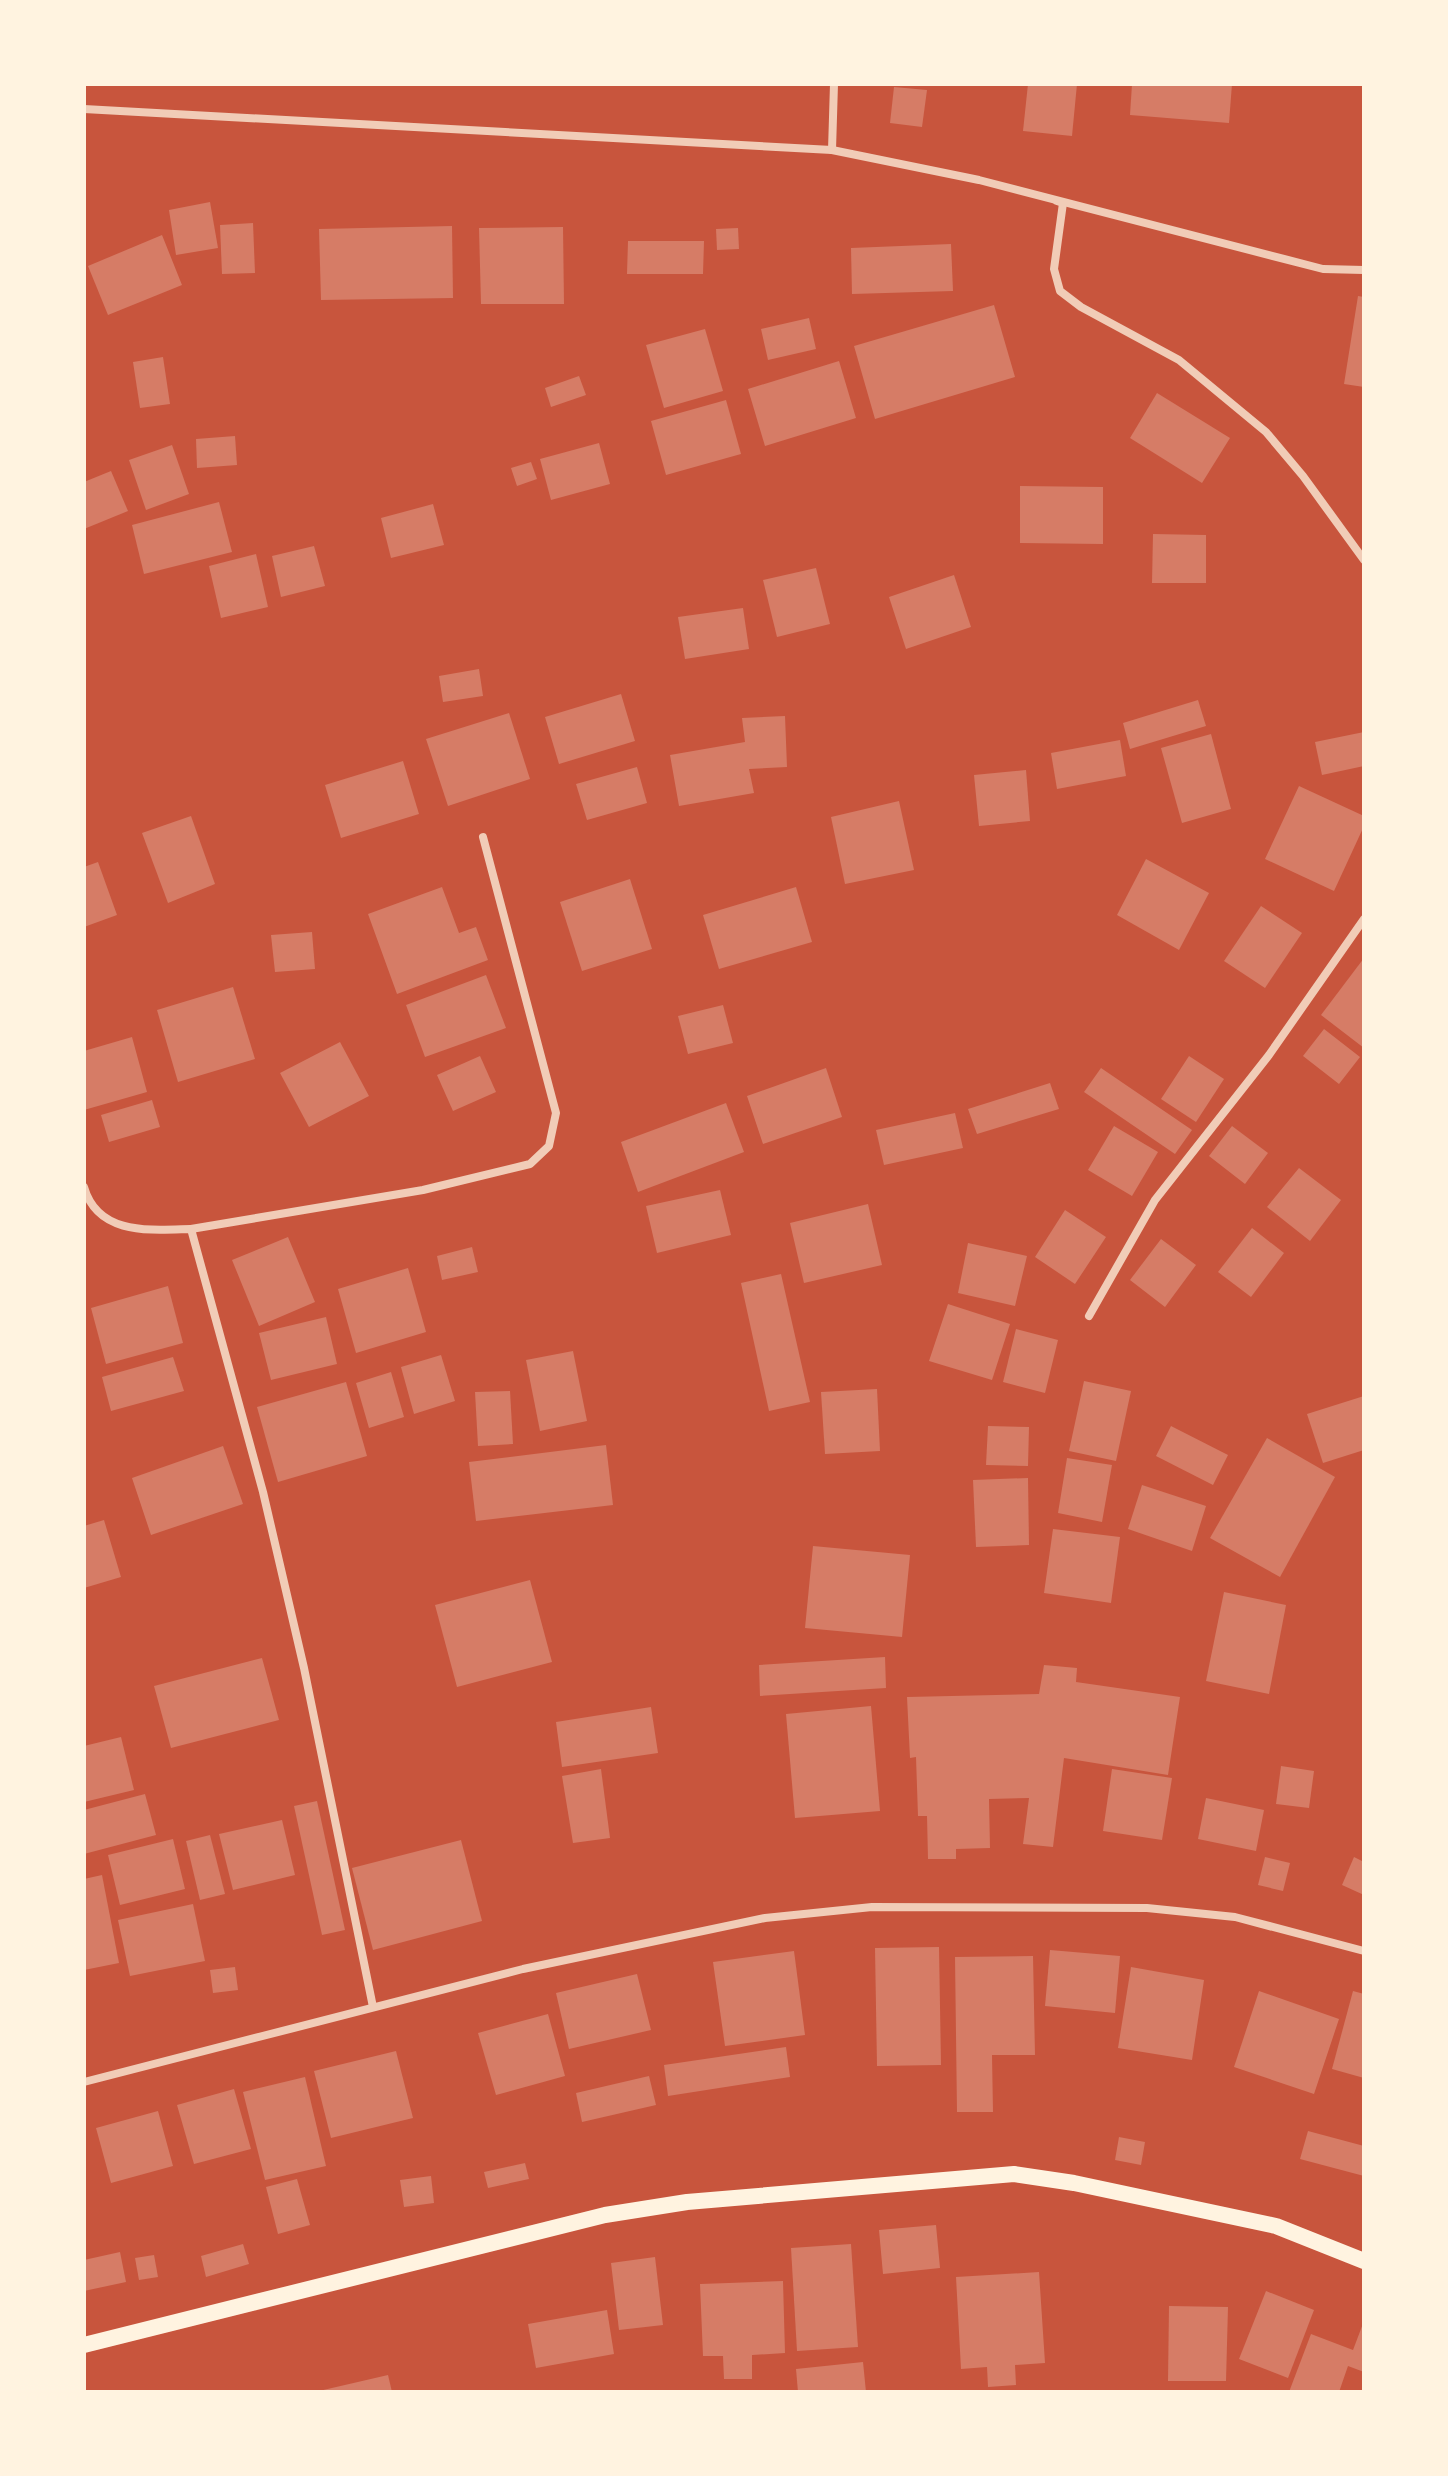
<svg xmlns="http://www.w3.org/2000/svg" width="1448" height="2476" viewBox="0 0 1448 2476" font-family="'Public Sans',sans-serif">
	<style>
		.building { fill: #d67c66 }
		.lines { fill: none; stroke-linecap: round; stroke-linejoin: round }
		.minor { stroke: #f1ccb7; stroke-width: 8 }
		.secondary { stroke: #fff3e0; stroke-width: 16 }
	</style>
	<rect width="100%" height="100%" fill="#c8553d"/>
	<g class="building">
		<polygon points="1028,84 1077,84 1072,136 1023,131"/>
		<polygon points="1132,84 1232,84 1229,123 1130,115"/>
		<polygon points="894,87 927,90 922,127 890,123"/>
		<polygon points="210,202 218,248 176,255 169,210"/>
		<polygon points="253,223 255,273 222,274 220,225"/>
		<polygon points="452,226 453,298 321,300 319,229"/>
		<polygon points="563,227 564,304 481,304 479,228"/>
		<polygon points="738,228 739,249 717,250 716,229"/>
		<polygon points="162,235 182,285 108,315 88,266"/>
		<polygon points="628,241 704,241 703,274 627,274"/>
		<polygon points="951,244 953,291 852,294 851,248"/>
		<polygon points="1358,296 1364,297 1364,387 1344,384"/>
		<polygon points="994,305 1015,377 875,419 854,346"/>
		<polygon points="809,318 816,349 768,360 761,329"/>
		<polygon points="705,329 723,391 664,408 646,345"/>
		<polygon points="163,357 170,404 140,408 133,362"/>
		<polygon points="839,361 856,418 765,446 748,389"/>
		<polygon points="579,376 586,395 551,407 545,388"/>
		<polygon points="1157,393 1230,438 1202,483 1130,438"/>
		<polygon points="726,400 741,454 666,475 651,421"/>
		<polygon points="235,436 237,465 197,468 196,439"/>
		<polygon points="599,443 610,484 551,500 540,459"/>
		<polygon points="172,445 189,494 146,510 129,460"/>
		<polygon points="531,462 537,479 517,486 511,468"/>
		<polygon points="111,471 128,511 84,529 84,482"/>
		<polygon points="1020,486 1103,487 1103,544 1020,543"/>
		<polygon points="219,502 232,552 144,574 132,525"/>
		<polygon points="433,504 444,545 391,558 381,518"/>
		<polygon points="1153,534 1206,535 1206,583 1152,583"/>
		<polygon points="314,546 325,586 281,597 272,556"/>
		<polygon points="256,554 268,607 221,618 209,566"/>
		<polygon points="816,568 830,624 777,637 763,580"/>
		<polygon points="954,575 971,627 906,649 889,597"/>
		<polygon points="743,608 749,649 685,659 678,617"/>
		<polygon points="479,669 483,696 443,702 439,676"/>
		<polygon points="621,694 635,741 559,764 545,717"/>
		<polygon points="1198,700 1206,726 1130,749 1123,723"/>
		<polygon points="509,713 530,779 448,806 426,739"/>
		<polygon points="785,716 787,767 749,769 754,793 679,806 670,755 745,742 742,718"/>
		<polygon points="1364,732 1364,766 1322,775 1315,742"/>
		<polygon points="1211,734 1231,809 1182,823 1161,748"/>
		<polygon points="1120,740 1126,776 1057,789 1051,753"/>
		<polygon points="403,761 419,814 341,838 325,785"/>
		<polygon points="637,767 647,803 587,820 576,784"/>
		<polygon points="1026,770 1030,821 979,826 974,775"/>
		<polygon points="1299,786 1364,816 1364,826 1334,891 1265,859"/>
		<polygon points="899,801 914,870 845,884 831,817"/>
		<polygon points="191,816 215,884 168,903 142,833"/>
		<polygon points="1146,859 1209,893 1179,950 1117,915"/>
		<polygon points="98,862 117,915 84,927 84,867"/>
		<polygon points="630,879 652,949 582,971 560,902"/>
		<polygon points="442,887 459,933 476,927 488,960 397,994 368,914"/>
		<polygon points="796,887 812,942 719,969 703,915"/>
		<polygon points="1261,906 1302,933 1265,988 1224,961"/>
		<polygon points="312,932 315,969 275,972 271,935"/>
		<polygon points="1364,958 1364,1048 1321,1015"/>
		<polygon points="486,975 506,1028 425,1057 406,1005"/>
		<polygon points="233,987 255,1059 178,1082 157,1010"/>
		<polygon points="723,1005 733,1043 688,1054 678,1016"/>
		<polygon points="1324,1029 1360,1057 1339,1084 1303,1056"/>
		<polygon points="132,1037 147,1092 84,1110 84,1051"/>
		<polygon points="340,1042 369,1096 309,1127 280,1073"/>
		<polygon points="480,1056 496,1092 453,1111 437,1075"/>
		<polygon points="1189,1056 1224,1079 1196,1122 1161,1099"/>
		<polygon points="826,1068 842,1117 763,1144 747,1096"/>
		<polygon points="1101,1068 1192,1130 1175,1154 1084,1092"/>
		<polygon points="1050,1083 1059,1109 977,1134 968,1109"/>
		<polygon points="152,1100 160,1127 109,1142 101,1115"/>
		<polygon points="726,1103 744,1152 638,1192 621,1142"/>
		<polygon points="955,1113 963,1148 884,1165 876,1130"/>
		<polygon points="1114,1126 1158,1152 1132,1196 1088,1170"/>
		<polygon points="1232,1126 1268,1153 1245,1184 1209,1156"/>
		<polygon points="1299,1168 1341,1200 1310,1241 1267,1207"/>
		<polygon points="720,1190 731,1235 657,1253 646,1206"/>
		<polygon points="868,1204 882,1265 804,1283 790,1223"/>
		<polygon points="1065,1210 1106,1237 1075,1284 1035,1257"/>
		<polygon points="1252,1228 1284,1253 1251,1297 1218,1272"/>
		<polygon points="288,1237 315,1302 259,1326 232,1260"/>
		<polygon points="1161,1239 1196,1265 1165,1307 1130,1280"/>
		<polygon points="968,1243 1027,1256 1015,1306 958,1293"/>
		<polygon points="472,1247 478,1272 442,1280 437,1256"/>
		<polygon points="408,1268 426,1332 356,1353 338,1289"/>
		<polygon points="781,1274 810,1402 769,1411 741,1283"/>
		<polygon points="168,1286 183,1343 106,1364 91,1308"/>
		<polygon points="948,1304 1010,1324 992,1380 929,1361"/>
		<polygon points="326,1317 337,1364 271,1380 259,1333"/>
		<polygon points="1016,1329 1058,1340 1045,1393 1003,1382"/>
		<polygon points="573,1351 587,1421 540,1431 526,1360"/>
		<polygon points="441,1355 455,1401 414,1414 401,1367"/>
		<polygon points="173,1357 184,1391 111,1411 102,1377"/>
		<polygon points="391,1372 404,1417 369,1428 356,1383"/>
		<polygon points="1084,1381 1131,1391 1116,1461 1069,1451"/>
		<polygon points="346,1382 367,1456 278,1482 257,1407"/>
		<polygon points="877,1389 880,1451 825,1454 821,1392"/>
		<polygon points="510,1391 513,1444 478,1446 475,1392"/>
		<polygon points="1364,1396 1364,1450 1323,1463 1307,1414"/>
		<polygon points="988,1426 1029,1427 1028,1466 986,1465"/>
		<polygon points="1171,1426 1228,1455 1213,1485 1156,1456"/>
		<polygon points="1267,1438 1335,1477 1280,1577 1210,1538"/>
		<polygon points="606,1445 613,1505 476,1521 469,1462"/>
		<polygon points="223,1446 243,1504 151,1535 132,1478"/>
		<polygon points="1067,1458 1112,1465 1102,1522 1058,1513"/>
		<polygon points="1028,1478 1029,1545 976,1547 973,1480"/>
		<polygon points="1142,1485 1206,1506 1192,1551 1128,1529"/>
		<polygon points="104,1520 121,1577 84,1588 84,1526"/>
		<polygon points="1053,1529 1120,1537 1111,1603 1044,1593"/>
		<polygon points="813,1546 910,1555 902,1637 805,1628"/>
		<polygon points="530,1580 552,1662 457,1687 435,1605"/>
		<polygon points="1224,1592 1286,1605 1269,1694 1206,1681"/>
		<polygon points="885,1657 886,1688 760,1696 759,1665"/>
		<polygon points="262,1658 279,1720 171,1748 154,1686"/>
		<polygon points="1044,1665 1077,1668 1076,1682 1180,1697 1168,1775 1064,1758 1053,1847 1023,1844 1029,1798 989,1799 990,1848 956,1849 956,1859 928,1859 927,1816 918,1816 916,1757 910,1758 907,1697 1039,1694"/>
		<polygon points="871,1706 880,1811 795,1818 786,1714"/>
		<polygon points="651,1707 658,1753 562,1767 556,1722"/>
		<polygon points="121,1737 134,1790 84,1802 84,1746"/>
		<polygon points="1281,1766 1314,1771 1309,1808 1276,1804"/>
		<polygon points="601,1769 610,1838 573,1843 562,1776"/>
		<polygon points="1112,1769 1172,1778 1162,1840 1103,1831"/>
		<polygon points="145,1794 156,1835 84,1854 84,1810"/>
		<polygon points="1206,1798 1264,1810 1256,1851 1198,1839"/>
		<polygon points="317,1801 345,1930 322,1935 294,1806"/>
		<polygon points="282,1820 295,1875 233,1890 219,1834"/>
		<polygon points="210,1835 225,1894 200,1900 186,1841"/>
		<polygon points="173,1839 185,1889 120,1905 108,1855"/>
		<polygon points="461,1840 482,1921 373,1950 352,1868"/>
		<polygon points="1265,1857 1290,1863 1283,1891 1258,1885"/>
		<polygon points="1354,1857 1364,1862 1364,1895 1342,1885"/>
		<polygon points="102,1875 119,1963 84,1970 84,1879"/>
		<polygon points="193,1904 205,1961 130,1976 118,1920"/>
		<polygon points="939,1947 941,2065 877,2066 875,1948"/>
		<polygon points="1050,1950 1120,1956 1115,2013 1045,2006"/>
		<polygon points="794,1951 805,2035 725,2046 713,1962"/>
		<polygon points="1033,1956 1035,2055 992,2055 993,2112 957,2112 955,1957"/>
		<polygon points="235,1967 238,1990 213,1993 210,1970"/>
		<polygon points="1131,1967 1204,1980 1192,2060 1118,2048"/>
		<polygon points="637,1974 651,2030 569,2049 556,1993"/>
		<polygon points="1259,1991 1339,2019 1314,2094 1234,2067"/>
		<polygon points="1353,1991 1364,1994 1364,2078 1332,2069"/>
		<polygon points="548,2014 565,2076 496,2095 478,2033"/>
		<polygon points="786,2047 790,2077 668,2096 664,2065"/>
		<polygon points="396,2051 413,2118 331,2138 314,2071"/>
		<polygon points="649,2076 656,2105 582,2122 576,2093"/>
		<polygon points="305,2077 326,2166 265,2180 243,2092"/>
		<polygon points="234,2089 251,2149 194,2164 177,2105"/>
		<polygon points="158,2111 173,2166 111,2183 96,2128"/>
		<polygon points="1308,2131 1364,2146 1364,2176 1300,2159"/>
		<polygon points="1119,2137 1145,2142 1141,2165 1115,2160"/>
		<polygon points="525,2163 529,2179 488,2188 484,2172"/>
		<polygon points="431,2176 434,2203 404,2207 400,2180"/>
		<polygon points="297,2179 310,2225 278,2234 266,2187"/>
		<polygon points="936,2225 940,2268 883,2274 879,2230"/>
		<polygon points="243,2244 249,2264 206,2277 201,2256"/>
		<polygon points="851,2244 858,2347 797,2351 791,2248"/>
		<polygon points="120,2252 126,2282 84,2291 84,2260"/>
		<polygon points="154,2255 158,2277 139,2280 135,2258"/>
		<polygon points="655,2257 663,2325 619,2330 611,2263"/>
		<polygon points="1039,2272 1045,2363 1015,2365 1016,2385 988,2387 987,2367 961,2369 956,2277"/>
		<polygon points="783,2281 785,2353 752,2355 752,2379 724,2379 723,2356 703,2356 700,2284"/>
		<polygon points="1266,2291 1314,2310 1288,2378 1239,2359"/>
		<polygon points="1169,2306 1228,2307 1226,2381 1168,2381"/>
		<polygon points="607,2310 614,2354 536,2368 528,2324"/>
		<polygon points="1364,2321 1364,2372 1348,2366 1339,2392 1289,2392 1311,2334 1353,2350"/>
		<polygon points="863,2362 866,2392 798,2392 796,2369"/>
		<polygon points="388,2375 392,2392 320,2392 319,2391"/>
	</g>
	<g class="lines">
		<g class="minor">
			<polyline points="84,109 832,150 979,180 1323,269 1364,270"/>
			<polyline points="832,150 834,84"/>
			<polyline points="1057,201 1063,203 1054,269 1060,291 1081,307 1179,360 1266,432 1303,476 1364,560"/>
			<path d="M 84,1187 C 98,1236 151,1230 191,1229 L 263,1492 L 304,1668 L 373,2007"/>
			<polyline points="191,1229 423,1190 530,1164 549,1146 556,1113 483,837"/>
			<polyline points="1089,1316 1155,1200 1269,1055 1364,919"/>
			<polyline points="84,2082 523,1969 765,1918 872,1907 1147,1908 1235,1917 1364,1951"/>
		</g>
		<polyline class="secondary" points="84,2345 605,2215 687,2202 1014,2174 1074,2183 1276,2226 1364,2261"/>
	</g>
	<rect width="1448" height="2476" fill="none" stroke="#fff3e0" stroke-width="172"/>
</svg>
